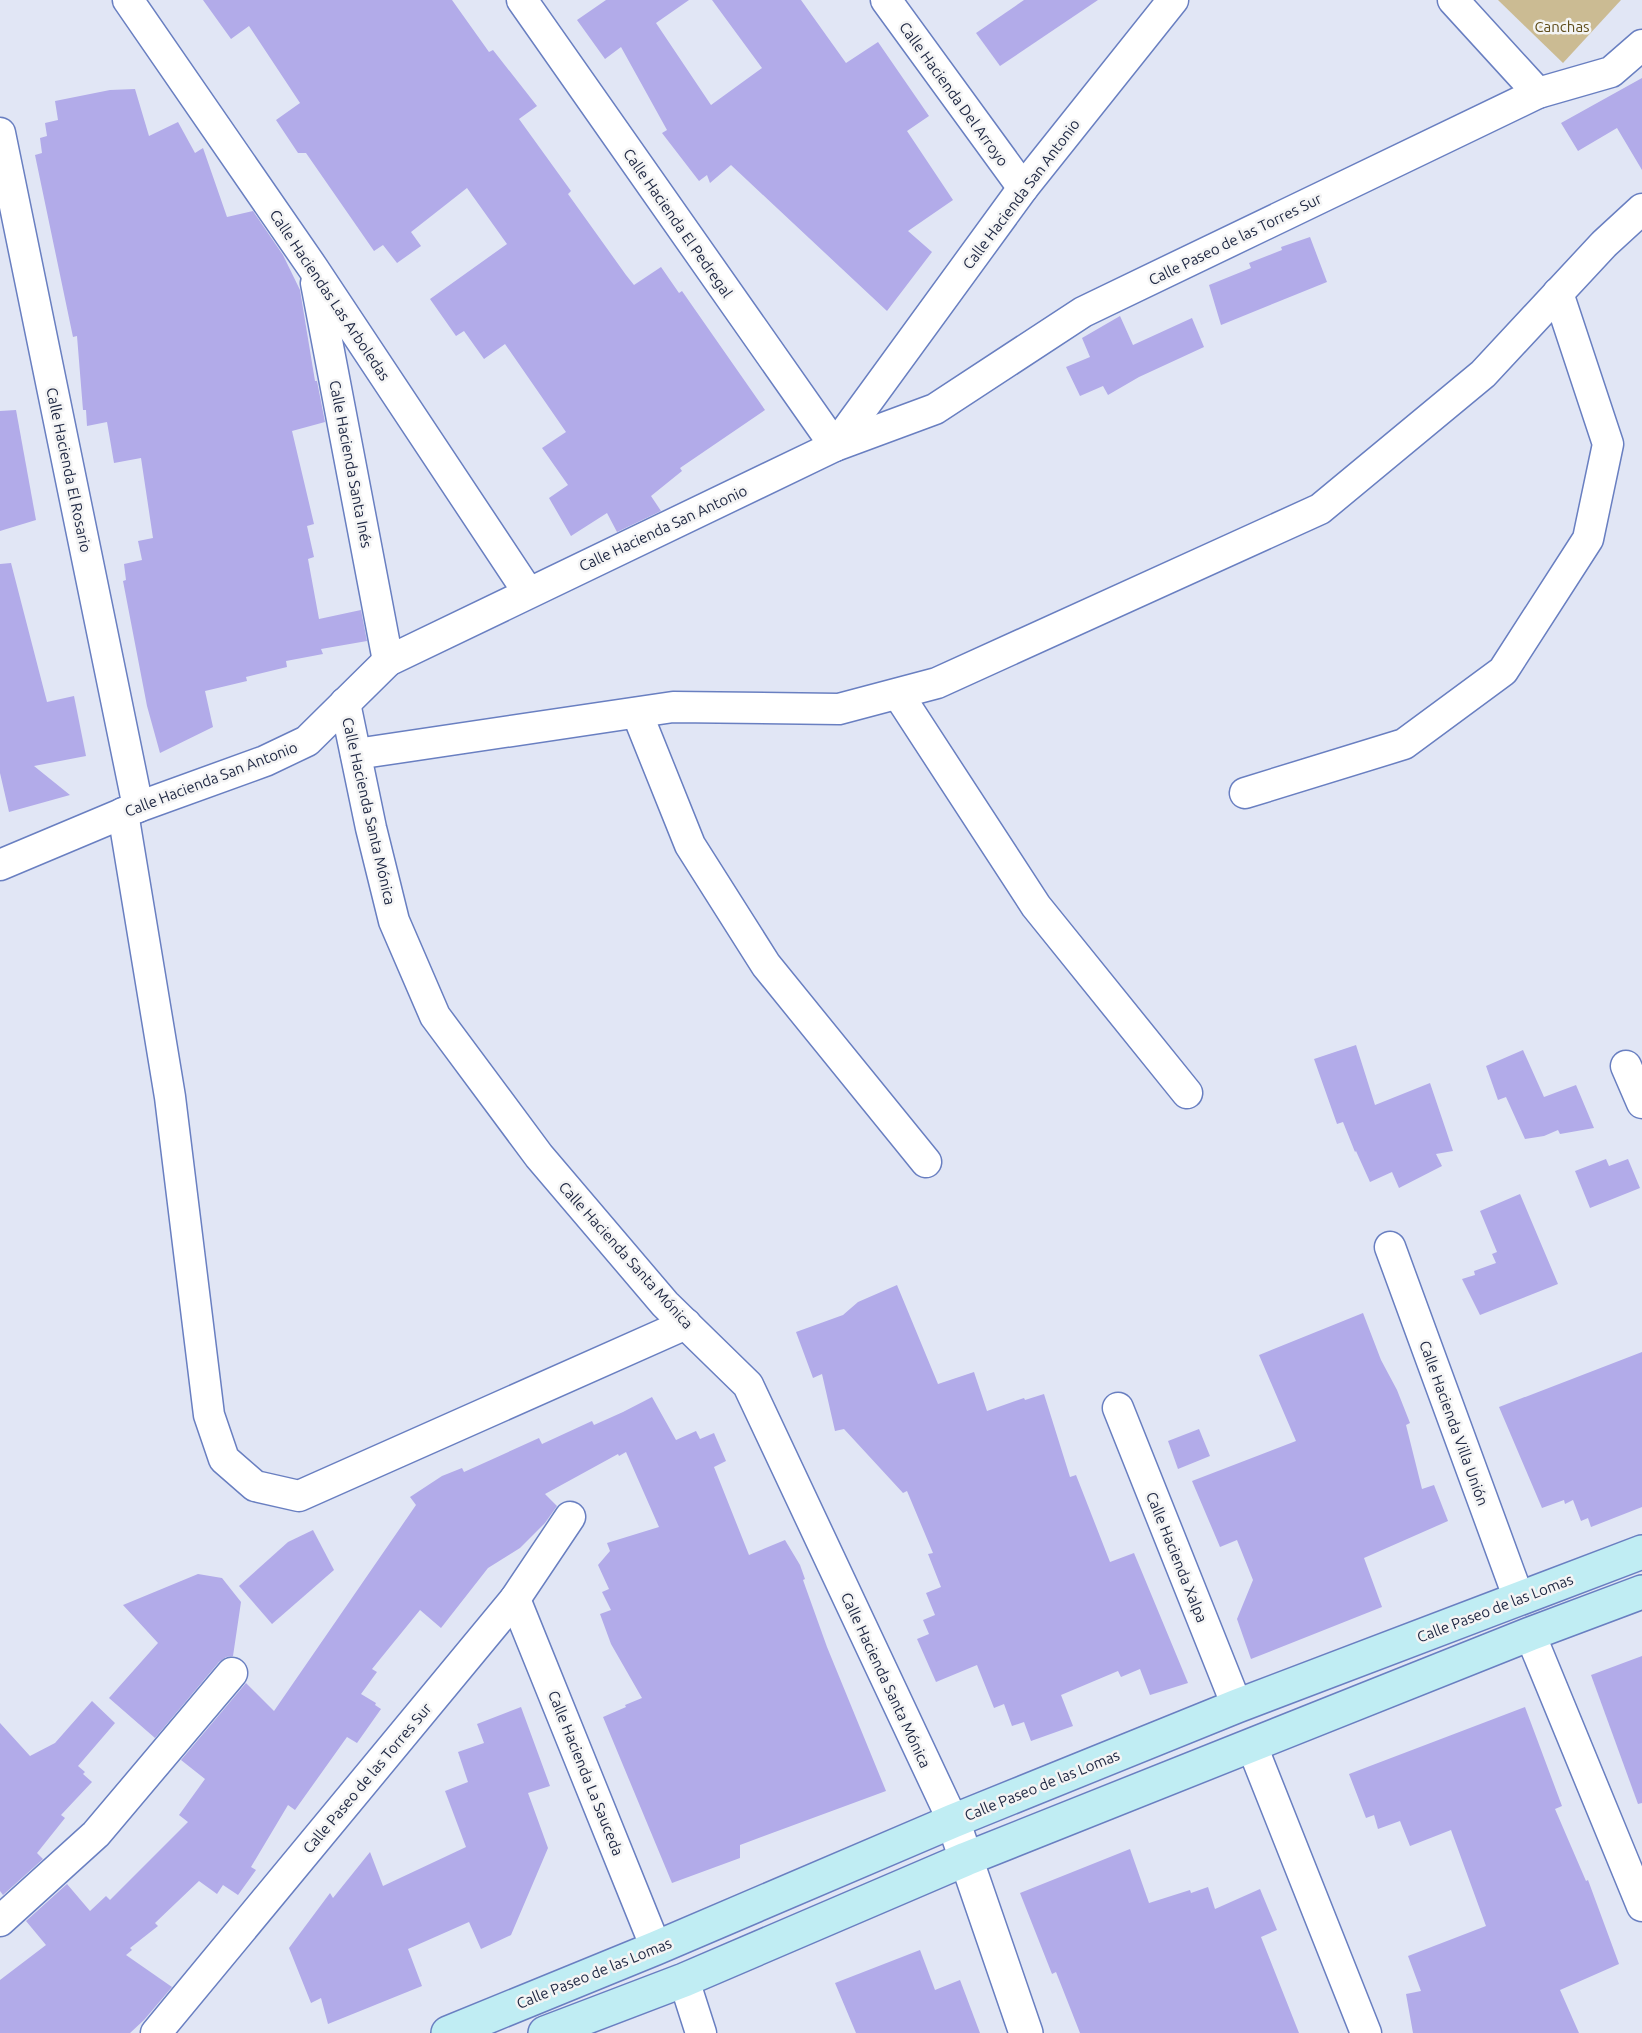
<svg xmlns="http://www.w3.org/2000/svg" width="1642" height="2033" viewBox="0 0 1642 2033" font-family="Ubuntu,sans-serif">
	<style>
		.green { fill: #cbbb93 }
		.building { fill: #b2abe9 }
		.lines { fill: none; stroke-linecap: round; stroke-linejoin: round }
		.minor-casing { stroke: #697fc1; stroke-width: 33 }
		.tertiary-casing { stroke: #697fc1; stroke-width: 36 }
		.secondary-casing { stroke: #697fc1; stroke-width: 36 }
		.minor { stroke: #fff; stroke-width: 30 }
		.tertiary { stroke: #fff; stroke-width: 33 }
		.secondary { stroke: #c0edf3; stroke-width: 33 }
		.labels { text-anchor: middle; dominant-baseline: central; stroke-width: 5; stroke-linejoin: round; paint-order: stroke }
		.park-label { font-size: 15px; fill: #5f4d1b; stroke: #f4f4f4 }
		.street-label { font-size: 15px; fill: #202944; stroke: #f4f4f4 }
	</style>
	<rect width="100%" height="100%" fill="#e1e6f5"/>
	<polygon class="green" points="1498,0 1621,0 1563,63"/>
	<g class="building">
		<polygon points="203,0 452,0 489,52 493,50 537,106 519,119 571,191 568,194 626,275 634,285 661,267 679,293 682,291 765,410 680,468 682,471 651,496 661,511 617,532 607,513 571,536 549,498 568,485 542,448 566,432 505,344 484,359 464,331 456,336 430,299 507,244 467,188 411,232 421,246 397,263 383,245 374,251 306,153 298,153 276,120 300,103 249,26 231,39"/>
		<polygon points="606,0 689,0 656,23 711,105 762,68 712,0 801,0 846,63 878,42 929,116 907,131 953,200 908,231 932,252 887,311 731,165 710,183 707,175 699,181 662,133 667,130 621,47 605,59 577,20"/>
		<polygon points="1024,0 1098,0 1000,66 976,33"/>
		<polygon points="1642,78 1642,170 1617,128 1578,151 1561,123"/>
		<polygon points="135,89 149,136 178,122 195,153 203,148 227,217 253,211 283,255 300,290 315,381 317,381 325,422 292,431 314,524 307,526 314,557 308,559 319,619 361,610 367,641 321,649 323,654 286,661 287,667 246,677 247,681 205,691 213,727 160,753 147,706 123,581 126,580 124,564 142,560 138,541 153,538 141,458 114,463 107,422 87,426 86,410 83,410 77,336 73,337 35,155 42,153 40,138 47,136 45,123 58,120 55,101 110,90"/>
		<polygon points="1310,237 1327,282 1221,325 1209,285 1251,268 1249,263 1282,250 1281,247"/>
		<polygon points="1120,316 1133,345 1192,318 1204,347 1139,377 1108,395 1103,386 1080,396 1066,367 1090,357 1082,338"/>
		<polygon points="16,410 36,520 0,531 0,411"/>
		<polygon points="11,563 47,702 74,696 86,756 34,766 70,795 9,812 0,773 0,564"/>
		<polygon points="1356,1045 1375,1105 1430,1083 1453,1151 1436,1154 1442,1166 1399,1188 1392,1172 1370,1182 1356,1151 1355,1152 1343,1122 1337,1124 1314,1059"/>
		<polygon points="1523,1050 1544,1097 1576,1085 1594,1128 1560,1134 1558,1130 1544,1136 1525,1139 1506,1097 1498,1100 1486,1066"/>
		<polygon points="1606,1159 1609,1166 1628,1159 1640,1188 1590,1208 1575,1171"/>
		<polygon points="1520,1194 1558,1284 1480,1315 1462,1279 1475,1275 1474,1271 1496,1263 1492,1254 1497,1252 1480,1211"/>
		<polygon points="897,1285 938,1384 974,1372 987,1411 1024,1398 1025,1400 1044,1394 1070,1477 1076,1475 1110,1562 1134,1553 1188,1683 1150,1695 1140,1669 1121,1677 1118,1671 1061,1695 1073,1726 1031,1741 1024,1722 1012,1726 1004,1704 994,1708 977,1665 936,1682 917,1639 929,1634 923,1620 935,1615 926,1593 941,1587 928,1554 933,1553 907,1491 903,1493 844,1429 835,1431 822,1374 813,1378 796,1332 843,1315 858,1302"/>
		<polygon points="1363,1313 1381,1360 1397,1390 1410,1423 1406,1425 1422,1489 1434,1485 1448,1521 1364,1558 1382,1607 1251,1659 1237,1619 1253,1580 1237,1540 1220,1547 1192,1481 1296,1441 1259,1355"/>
		<polygon points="1642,1352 1642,1507 1591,1527 1588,1518 1581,1521 1573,1500 1565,1504 1564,1500 1542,1508 1499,1407"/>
		<polygon points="652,1397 676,1440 696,1431 700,1439 714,1433 726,1461 714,1467 749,1555 785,1540 800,1565 805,1579 803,1580 827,1647 886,1791 740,1845 740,1858 672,1883 603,1717 626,1707 625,1705 642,1698 611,1644 600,1614 611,1610 602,1592 609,1589 598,1565 610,1551 607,1543 659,1527 626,1452 619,1456 618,1454 545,1494 557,1506 545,1523 520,1548 488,1568 441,1628 420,1610 372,1669 377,1672 361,1694 376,1703 375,1705 381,1709 357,1743 347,1737 295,1810 288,1805 251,1867 256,1870 238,1895 223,1885 217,1894 199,1881 155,1923 158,1926 130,1948 132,1950 126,1955 172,1987 144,2020 130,2033 0,2033 0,1980 46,1945 26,1921 67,1884 90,1911 106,1896 110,1900 188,1822 179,1815 205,1779 181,1760 246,1683 274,1711 416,1505 410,1497 442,1476 462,1468 464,1472 539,1438 542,1444 592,1421 594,1425 623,1412"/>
		<polygon points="1199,1429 1210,1456 1178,1469 1168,1441"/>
		<polygon points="313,1530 334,1570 272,1624 239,1586 288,1542"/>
		<polygon points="198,1574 222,1578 241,1602 233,1656 226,1657 219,1662 155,1738 109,1698 158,1643 123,1605"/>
		<polygon points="1642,1656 1642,1803 1638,1804 1591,1675"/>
		<polygon points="92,1701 115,1723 78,1766 85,1772 83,1774 92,1782 61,1815 65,1818 37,1853 43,1859 3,1895 0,1891 0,1723 30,1756 55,1743"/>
		<polygon points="521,1707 550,1786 528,1793 548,1848 511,1935 481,1949 469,1922 408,1949 422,1986 328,2024 321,1998 311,2003 289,1948 330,1893 333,1898 370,1852 383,1886 466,1847 445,1791 468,1782 458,1752 484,1743 477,1724"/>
		<polygon points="1525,1707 1562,1806 1555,1809 1586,1881 1588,1880 1619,1964 1560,1990 1579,2033 1413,2033 1406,1994 1421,1991 1408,1956 1486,1926 1451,1830 1410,1846 1400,1821 1378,1829 1374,1815 1366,1818 1349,1774"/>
		<polygon points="1130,1849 1149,1903 1190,1890 1191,1893 1208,1887 1215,1909 1260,1889 1277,1930 1261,1937 1299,2033 1080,2033 1056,1972 1052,1974 1020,1893"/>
		<polygon points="920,1950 935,1990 960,1980 980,2033 856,2033 835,1983"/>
	</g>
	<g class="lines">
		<g class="minor-casing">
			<g id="minor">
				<polyline points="128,0 313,268 528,592"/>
				<polyline points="522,0 835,446 935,409 1083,312 1538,93 1611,72 1642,45"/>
				<polyline points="886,0 1023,188"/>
				<polyline points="1453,0 1538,93"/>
				<polyline points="0,133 138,807"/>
				<polyline points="316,283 388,661"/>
				<polyline points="898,694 1036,906 1187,1093"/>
				<polyline points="345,703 371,828 394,921 435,1016 539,1156 665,1304 748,1385 953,1821"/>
				<polyline points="637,713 690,845 766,965 926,1162"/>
				<polyline points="356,754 673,707 839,709 937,683 1320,509 1483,374 1604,244 1642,209"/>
				<polyline points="1245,793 1404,744 1503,671 1588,539 1608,444 1558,293"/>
				<polyline points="123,813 170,1097 209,1415 224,1459 255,1486 299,1496 686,1324"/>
				<polyline points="0,865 138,807 265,761 307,741 388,661 835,446 1023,188 1173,0"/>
				<polyline points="1626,1066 1642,1103"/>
				<polyline points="1390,1247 1519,1599"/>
				<polyline points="1118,1408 1237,1706"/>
				<polyline points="515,1599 656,1948"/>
				<polyline points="1530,1634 1642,1906"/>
				<polyline points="1252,1746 1366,2033"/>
				<polyline points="0,1921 96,1834 232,1673"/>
				<polyline points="684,1980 701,2033"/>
				<polyline points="156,2033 515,1599 570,1517"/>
			</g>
		</g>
		<g class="tertiary-casing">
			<polyline id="tertiary" points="953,1821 1026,2033"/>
		</g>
		<g class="secondary-casing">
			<g id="secondary">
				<polyline points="448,2033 656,1948 953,1821 1237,1706 1642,1552"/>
				<polyline points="545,2033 684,1980 966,1859 1530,1634 1642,1592"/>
			</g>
		</g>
		<use href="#minor" class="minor"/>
		<use href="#tertiary" class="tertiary"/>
		<use href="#secondary" class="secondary"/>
	</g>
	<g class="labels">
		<g class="park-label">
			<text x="1562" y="26">Canchas</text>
		</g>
		<g class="street-label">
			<text transform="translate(954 94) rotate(54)">Calle Hacienda Del Arroyo</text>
			<text transform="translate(1021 194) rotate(-53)">Calle Hacienda San Antonio</text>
			<text transform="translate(678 223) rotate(55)">Calle Hacienda El Pedregal</text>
			<text transform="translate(1235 239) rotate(-26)">Calle Paseo de las Torres Sur</text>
			<text transform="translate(330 295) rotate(56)">Calle Haciendas Las Arboledas</text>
			<text transform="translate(351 464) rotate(79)">Calle Hacienda Santa Inés</text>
			<text transform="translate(69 470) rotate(78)">Calle Hacienda El Rosario</text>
			<text transform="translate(663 528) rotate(-25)">Calle Hacienda San Antonio</text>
			<text transform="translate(211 779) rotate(-21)">Calle Hacienda San Antonio</text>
			<text transform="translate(369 811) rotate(77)">Calle Hacienda Santa Mónica</text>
			<text transform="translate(626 1255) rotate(48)">Calle Hacienda Santa Mónica</text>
			<text transform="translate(1454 1423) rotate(70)">Calle Hacienda Villa Unión</text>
			<text transform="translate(1177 1557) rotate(68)">Calle Hacienda Xalpa</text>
			<text transform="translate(1495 1608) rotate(-21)">Calle Paseo de las Lomas</text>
			<text transform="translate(886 1680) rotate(65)">Calle Hacienda Santa Mónica</text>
			<text transform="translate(586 1773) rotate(68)">Calle Hacienda La Sauceda</text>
			<text transform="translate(367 1778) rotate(-50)">Calle Paseo de las Torres Sur</text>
			<text transform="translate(1042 1785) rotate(-22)">Calle Paseo de las Lomas</text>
			<text transform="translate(594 1973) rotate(-22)">Calle Paseo de las Lomas</text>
		</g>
	</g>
</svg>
